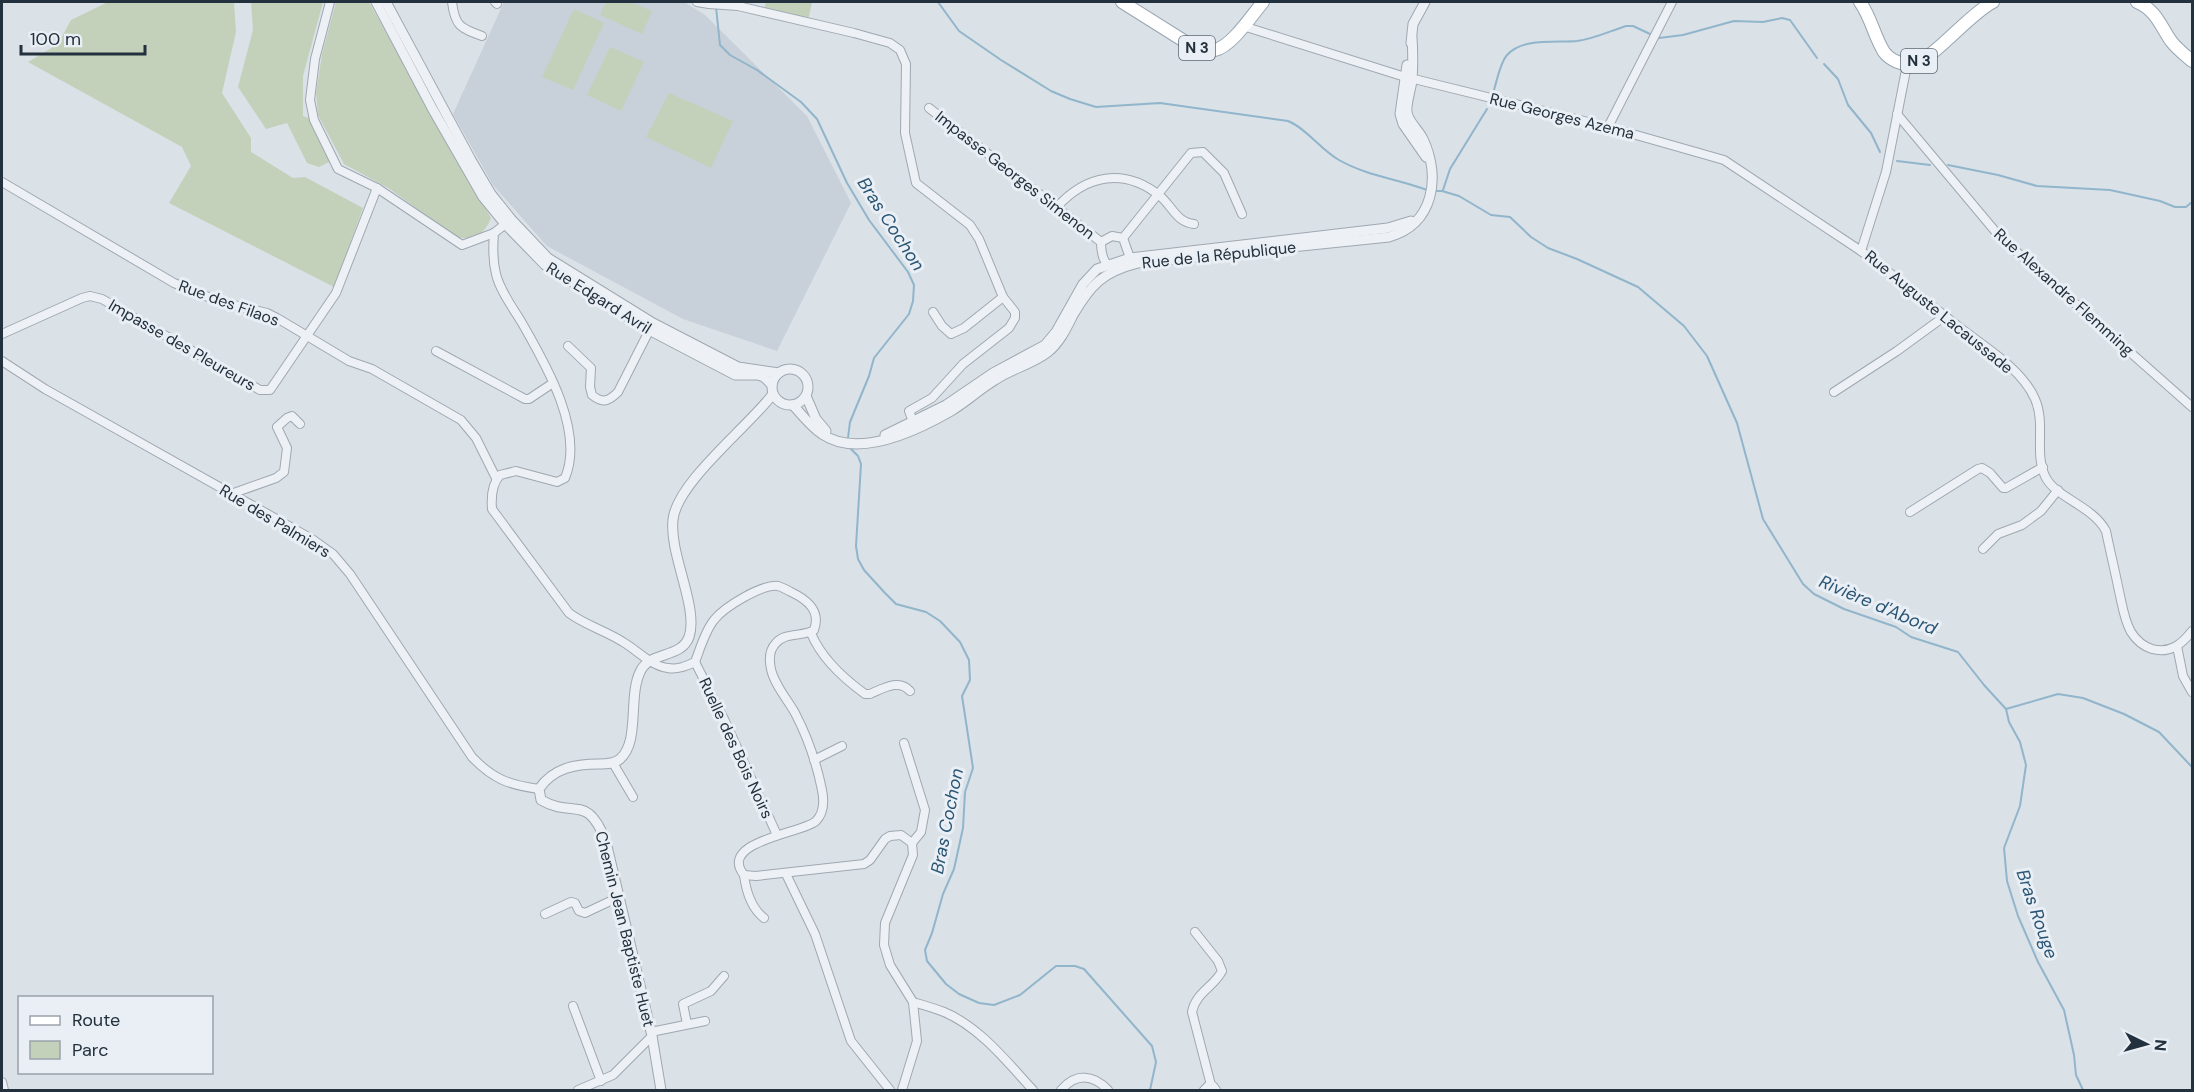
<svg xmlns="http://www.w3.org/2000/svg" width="2194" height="1092" viewBox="0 0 2194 1092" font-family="'DM Sans',sans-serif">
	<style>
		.built { fill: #c8d0d9 }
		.green { fill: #c3d1bb }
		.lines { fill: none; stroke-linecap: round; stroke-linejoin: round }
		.stream { stroke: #91b5cb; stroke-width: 2 }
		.minor-casing { stroke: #9fa8b1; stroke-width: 10 }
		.tertiary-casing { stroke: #9fa8b1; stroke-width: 11 }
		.primary-casing { stroke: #99a7b3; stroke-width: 14 }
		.minor { stroke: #edf1f5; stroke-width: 8 }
		.tertiary { stroke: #edf1f5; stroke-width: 9 }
		.primary { stroke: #fff; stroke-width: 12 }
		.labels { text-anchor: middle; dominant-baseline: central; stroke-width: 6; stroke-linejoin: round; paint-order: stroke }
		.shield { fill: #e9eff4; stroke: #5e6974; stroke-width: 1.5 }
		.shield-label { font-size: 15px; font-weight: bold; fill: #23303d }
		.street-label { font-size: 16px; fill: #23303d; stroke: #e9eff4 }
		.water-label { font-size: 18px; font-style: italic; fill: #2a5574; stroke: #e9eff4 }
	</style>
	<rect width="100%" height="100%" fill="#dae1e7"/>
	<polygon class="built" points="504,2 684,2 705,15 807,116 851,203 777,351 683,319 547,246 493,185 453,114"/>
	<g class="green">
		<polygon points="108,2 234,2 236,32 222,93 251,138 251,152 293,178 305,177 363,208 334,287 169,203 191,166 182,147 28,62 58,44 71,20"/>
		<polygon points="251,2 323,2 303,76 303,116 309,118 331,161 319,167 307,163 287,123 266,129 238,87 253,30"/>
		<path d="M 336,2 L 369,2 L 459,164 L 491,218 C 485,235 471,242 454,236 L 390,189 L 344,164 L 318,115 L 316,93 L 322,54 Z"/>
		<polygon points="606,2 630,2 652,11 642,34 600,15"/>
		<polygon points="766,2 812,2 808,20 764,10"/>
		<polygon points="574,9 604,23 573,90 542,77"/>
		<polygon points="610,47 644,62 621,111 587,95"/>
		<polygon points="669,93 733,121 711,168 646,137"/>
	</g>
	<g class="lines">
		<g class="stream">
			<path d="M 938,2 L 959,31 L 1001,60 L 1051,91 L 1070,99 L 1096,107 L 1160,103 L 1288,121 C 1306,128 1321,150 1339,160 C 1367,176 1398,179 1427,190"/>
			<polyline points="716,7 720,45 730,55 757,70 801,102 817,119 847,183 869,220 908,272 914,285 913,301 909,314 874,358 869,376 850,422 848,438"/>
			<polyline points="1659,38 1683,35 1734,21 1763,22 1782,18 1790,20 1817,58"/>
			<polyline points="1824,64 1838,79 1848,105 1871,133 1880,152"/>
			<path d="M 1494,90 C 1497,80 1500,63 1507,55 C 1523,37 1556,43 1577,41 C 1594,39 1610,31 1626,26 L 1633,26 L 1650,34"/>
			<polyline points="1897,161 1930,165"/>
			<polyline points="1948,165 1998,175 2037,186 2110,190 2160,201 2175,207 2186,207 2192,202"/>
			<polyline points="1443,190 1450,169 1487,109"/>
			<polyline points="1432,191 1442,191 1459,196 1491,215 1510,217 1531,237 1548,248 1577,259 1638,287 1684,326 1707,356 1737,423 1763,519 1803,584 1814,594 1844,609 1896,627 1911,637 1958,652 1984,685 2006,709 2058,694 2083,698 2124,714 2159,732 2192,767"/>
			<polyline points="848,446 858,456 861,464 856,546 858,559 864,570 885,593 896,604 926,612 940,621 960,642 969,660 970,680 962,696 973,768 965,792 963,828 954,869 943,894 932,933 925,950 927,961 946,984 959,994 979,1003 994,1005 1020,995 1056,966 1075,966 1084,969 1152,1046 1156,1062 1150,1090"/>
			<polyline points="2006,709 2009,722 2020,742 2026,765 2020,806 2004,848 2007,881 2018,916 2038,962 2064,1010 2074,1055 2076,1075 2083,1090"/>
		</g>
		<g class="minor-casing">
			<g id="minor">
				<polyline points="330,2 315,59 310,100 314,120 338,169 377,188 462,245 494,233"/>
				<path d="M 452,2 C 455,26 460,28 482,36"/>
				<polyline points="495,2 497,4"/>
				<polyline points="697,2 709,4 738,6 854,33 890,43 900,50 906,64 905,133 916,183 970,225 979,239 1003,297 1015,312 1015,318 1009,328 963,364 932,398 909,411 915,427"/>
				<polyline points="1243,26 1402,76 1608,127 1724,160 1861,251"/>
				<path d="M 1907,65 L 1886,172 L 1861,251 C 1894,276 1927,302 1959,327 C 1985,347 2022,369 2035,399 C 2046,424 2034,452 2045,476 C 2055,498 2092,505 2106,531 C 2110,551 2115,571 2119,591 C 2122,604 2124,620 2131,632 C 2136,640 2143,646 2152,649 C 2170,654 2182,644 2192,631"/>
				<polyline points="929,108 1101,242"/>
				<polyline points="1897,114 2000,237 2192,407"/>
				<polyline points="1608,127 1672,2"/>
				<polyline points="2,182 174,283 218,301 267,313 277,318 349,361 372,369 461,420 476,438 496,478"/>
				<path d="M 1057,207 C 1086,175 1124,167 1160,196 C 1173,207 1176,222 1194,224"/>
				<path d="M 508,222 L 494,233 C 493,245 493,262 496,274 C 500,291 513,308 522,323 C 545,363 585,431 565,478 L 557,482 L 516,471 L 500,475 C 492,484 491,497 492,509 L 569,613 C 585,625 606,631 623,642 C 637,650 651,666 668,668 C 677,670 686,666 695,662 C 700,649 705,631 714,620 C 724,607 762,584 778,586 C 782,587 787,590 791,592 C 808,600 821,611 814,630 C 803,637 785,632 776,643 C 769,650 769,660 771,669 C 774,684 787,699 795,713 C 807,736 817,765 822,790 C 824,800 824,813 816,821 C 804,833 717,841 744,875 L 756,876 L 864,864 L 870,860 L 885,839 L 890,836 L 901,835 L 912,843 L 913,855 L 885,923 L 884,945 L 890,965 L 913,1002 L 917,1041 L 902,1090"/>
				<polyline points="1123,238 1191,153 1203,152 1224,173 1242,214"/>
				<polyline points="1101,242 1112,236 1123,238 1130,258 1128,262"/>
				<path d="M 1101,242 C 1101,251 1103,262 1110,267"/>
				<polyline points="933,312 942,326 951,334 964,328 1003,297"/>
				<polyline points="2,334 82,298 90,296 102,299 260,390 270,390 336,293 377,188"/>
				<path d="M 568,346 L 591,368 L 590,387 L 592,395 C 603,404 609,401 618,392 L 651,327"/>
				<polyline points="436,351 525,399 529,399 553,383"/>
				<path d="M 2,361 L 45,389 L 312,539 L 333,554 L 350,574 L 472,757 C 493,779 509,785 539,789"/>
				<polyline points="1834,392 1897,351 1945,316"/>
				<polyline points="231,494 276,478 284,472 287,448 277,427 287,418 292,416 300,424"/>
				<polyline points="1910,512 1978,469 1982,468 1990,473 2003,488 2006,488 2043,467"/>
				<polyline points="1983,549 1998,534 2022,525 2041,511 2058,490"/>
				<path d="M 811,633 C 821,658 843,678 865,694 L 870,694 C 882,689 899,678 910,691"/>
				<polyline points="2177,646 2183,676 2192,692"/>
				<polyline points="695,662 724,719 777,835"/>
				<polyline points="904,743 925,810 921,832 912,843"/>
				<polyline points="814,760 842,746"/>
				<polyline points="613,763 633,797"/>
				<polyline points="786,874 815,934 851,1041 890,1090"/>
				<path d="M 744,875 C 746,891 751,908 764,918"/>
				<polyline points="545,914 571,902 575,903 579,911 585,913 619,897"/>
				<path d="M 1195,932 L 1218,961 L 1222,971 C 1214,987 1196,992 1192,1012 L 1211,1085"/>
				<path d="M 913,1002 C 923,1005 934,1008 944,1012 C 980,1027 1008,1063 1033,1090"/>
				<polyline points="573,1006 601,1081"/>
				<polyline points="687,1024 683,1004 711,991 724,976"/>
				<polyline points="651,1032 705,1021"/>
				<polyline points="2,1082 4,1090"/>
				<polyline points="578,1090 613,1075 652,1036"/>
				<path d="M 1061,1090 C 1076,1073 1093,1074 1108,1090"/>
				<polyline points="1204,1090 1209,1085 1213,1086 1216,1090"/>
			</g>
		</g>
		<g class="tertiary-casing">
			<g id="tertiary">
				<polyline points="376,2 432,108 483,197 505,224 545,265 649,330 735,375 758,375 764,377 772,385"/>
				<polyline points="386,2 471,160 491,194 511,219 548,258 653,323 738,367 779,373"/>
				<polyline points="1411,43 1413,24 1425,2"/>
				<polyline points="1407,65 1400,114 1403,124 1426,157"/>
				<circle cx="790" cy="387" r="18"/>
				<polyline points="806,396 816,419 826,431"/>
				<path d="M 793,405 C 802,415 811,427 822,434 C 858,459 918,430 951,411 C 966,402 980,389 995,380 C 1011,369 1033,364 1048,352 C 1060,342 1066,329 1073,315 C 1091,284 1103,272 1138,263 L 1389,237 C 1434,224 1441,177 1423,139 C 1419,130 1408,122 1407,112 C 1406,102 1411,90 1412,80 C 1413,66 1413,52 1412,38"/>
				<polyline points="885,435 946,405 993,373 1045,345 1056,332 1083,284 1097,269 1130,258 1388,228 1411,221"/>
				<path d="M 661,1090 L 652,1036 L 606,842 C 587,792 574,819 541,800 L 539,789 C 553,768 575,764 599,764 C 606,764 614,764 620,759 C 640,742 628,697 640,672 C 649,651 681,659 689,637 C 699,608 669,554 673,520 C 676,483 749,426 773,394"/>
			</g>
		</g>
		<g class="primary-casing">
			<g id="primary">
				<path d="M 1122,2 L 1192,46 C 1199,49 1207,52 1215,50 C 1232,46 1252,15 1263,2"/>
				<path d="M 1860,2 C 1871,17 1874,36 1884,52 C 1890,60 1903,66 1913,64 C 1934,59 1969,14 1993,2"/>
				<path d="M 2137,2 C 2156,10 2160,25 2171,41 C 2177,49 2185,55 2192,61"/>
			</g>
		</g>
		<use href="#minor" class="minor"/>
		<use href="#tertiary" class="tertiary"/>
		<use href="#primary" class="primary"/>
	</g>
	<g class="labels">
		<g class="shield">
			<rect x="1179" y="36" width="36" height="24" rx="4.5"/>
			<rect x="1901" y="49" width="36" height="24" rx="4.5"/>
		</g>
		<g class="shield-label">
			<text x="1197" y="48">N 3</text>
			<text x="1919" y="61">N 3</text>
		</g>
		<g class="street-label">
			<text transform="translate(1562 116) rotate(14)">Rue Georges Azema</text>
			<text transform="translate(1015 175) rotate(38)">Impasse Georges Simenon</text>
			<text transform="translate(1219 255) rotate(-6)">Rue de la République</text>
			<text transform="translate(2064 292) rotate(42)">Rue Alexandre Flemming</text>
			<text transform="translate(599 298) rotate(32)">Rue Edgard Avril</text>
			<text transform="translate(229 303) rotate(20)">Rue des Filaos</text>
			<text transform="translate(1939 312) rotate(39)">Rue Auguste Lacaussade</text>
			<text transform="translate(182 345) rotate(30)">Impasse des Pleureurs</text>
			<text transform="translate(275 521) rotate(31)">Rue des Palmiers</text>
			<text transform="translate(736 748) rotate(65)">Ruelle des Bois Noirs</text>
			<text transform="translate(625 929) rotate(76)">Chemin Jean Baptiste Huet</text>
		</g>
		<g class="water-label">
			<text transform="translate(891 224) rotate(57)">Bras Cochon</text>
			<text transform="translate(1878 605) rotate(23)">Rivière d'Abord</text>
			<text transform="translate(947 821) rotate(-79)">Bras Cochon</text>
			<text transform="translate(2037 914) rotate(71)">Bras Rouge</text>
		</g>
	</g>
	<rect width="2194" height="1092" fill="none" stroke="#23303d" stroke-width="6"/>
	<rect x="18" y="996" width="195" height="78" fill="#e9eff4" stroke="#9aa3ab" stroke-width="1.5"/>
	<rect x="30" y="1016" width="30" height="9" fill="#ffffff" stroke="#9aa3ab" stroke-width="1.5"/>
	<text x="72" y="1026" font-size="18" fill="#23303d">Route</text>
	<rect x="30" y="1041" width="30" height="18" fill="#c3d1bb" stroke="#9aa3ab" stroke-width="1.5"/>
	<text x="72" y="1056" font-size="18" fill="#23303d">Parc</text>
	<g transform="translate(2146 1044) rotate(95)" stroke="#e9eff4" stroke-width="4.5" paint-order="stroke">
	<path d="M0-4.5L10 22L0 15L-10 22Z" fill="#23303d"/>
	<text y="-9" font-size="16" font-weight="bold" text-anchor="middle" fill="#23303d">N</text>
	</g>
	<path d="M21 45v9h124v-9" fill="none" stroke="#23303d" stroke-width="3"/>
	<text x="30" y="45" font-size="18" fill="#23303d" stroke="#e9eff4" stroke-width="4.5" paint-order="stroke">100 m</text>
</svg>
